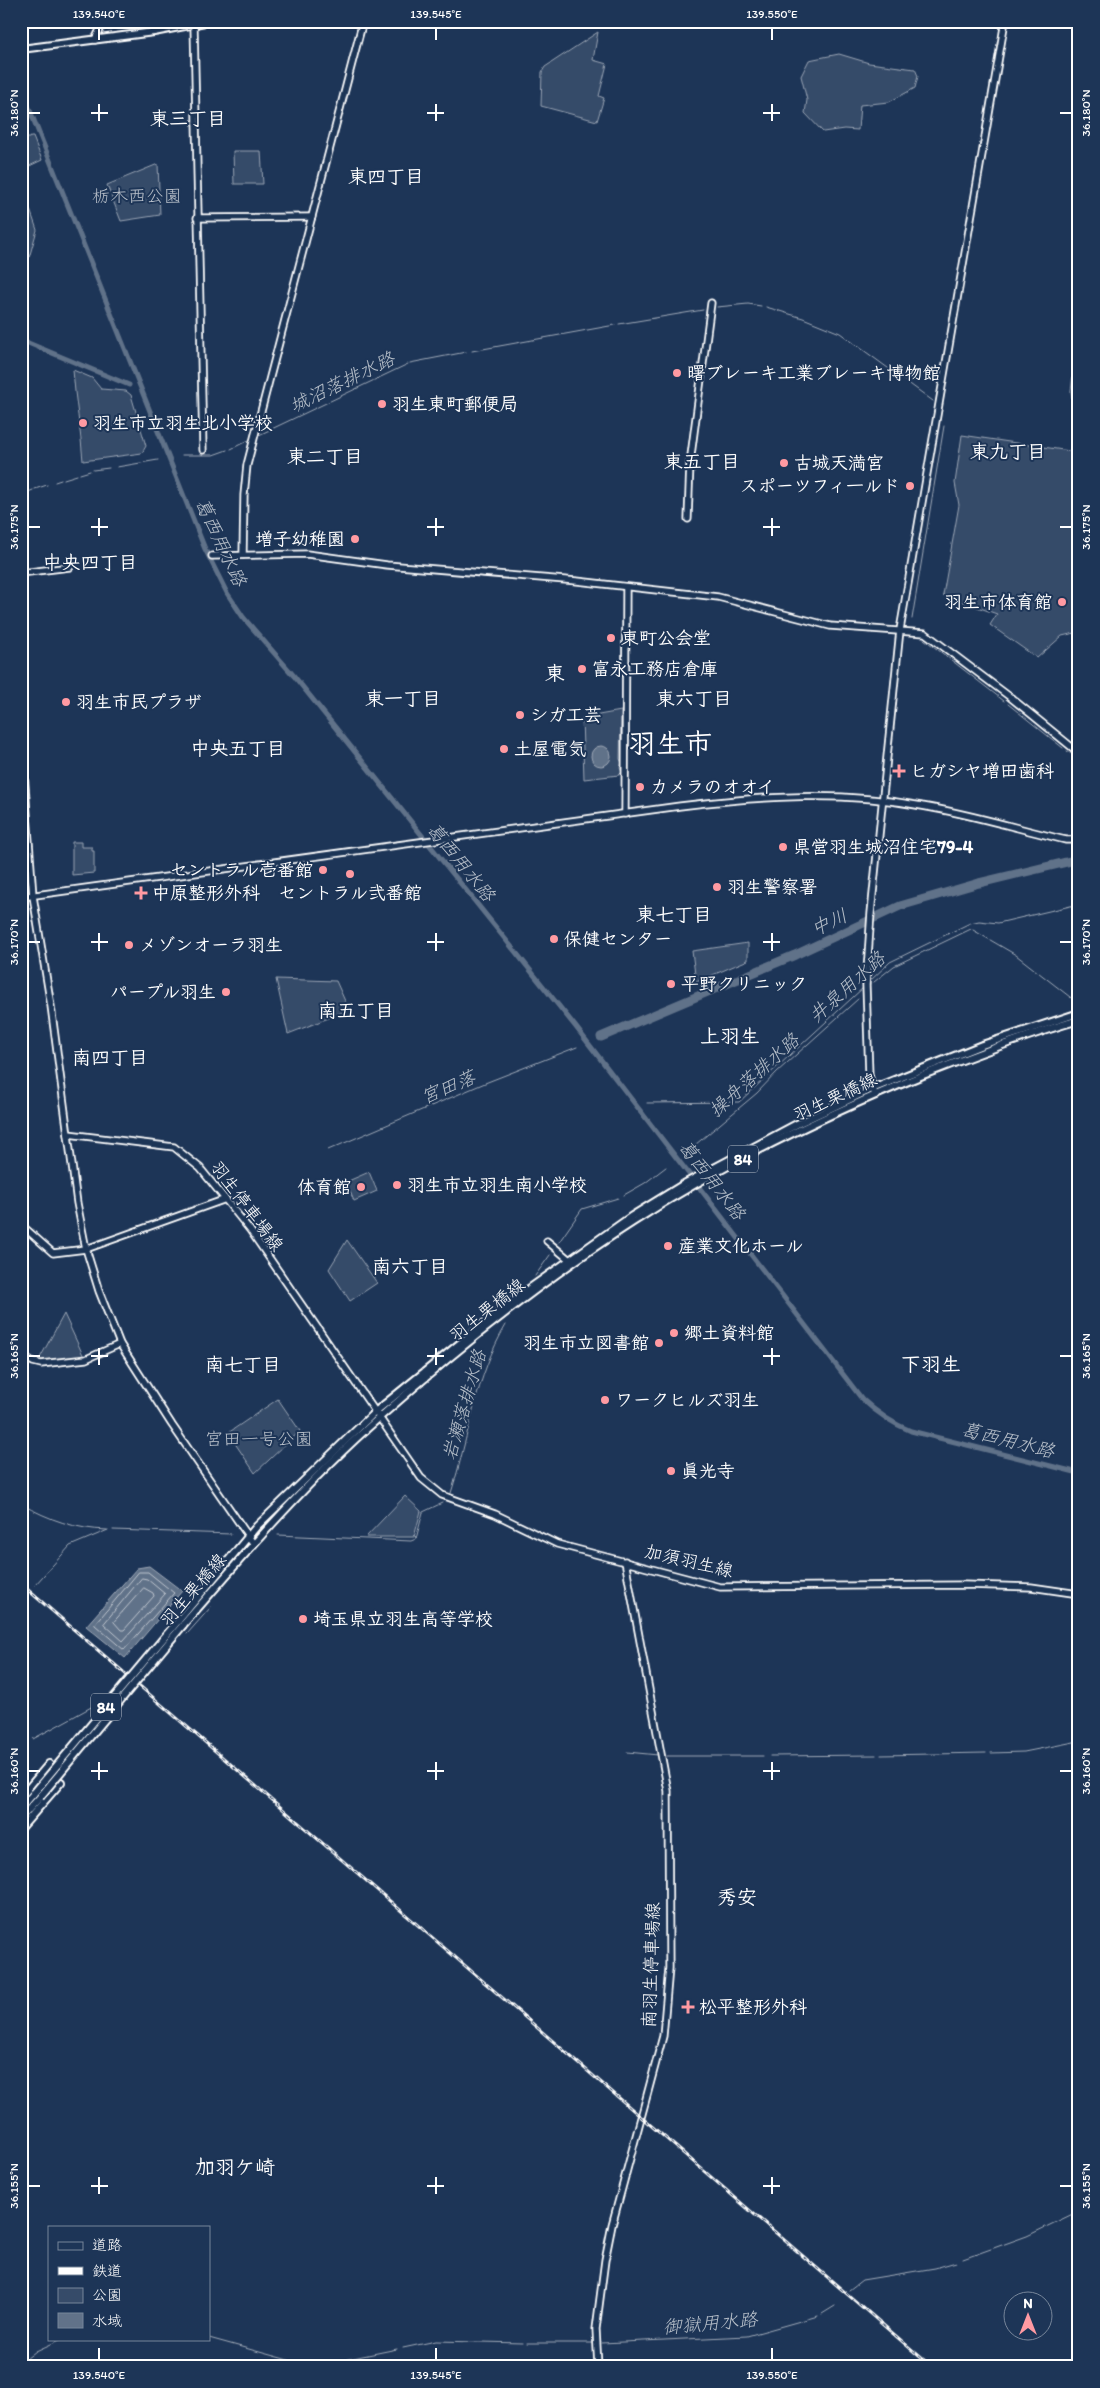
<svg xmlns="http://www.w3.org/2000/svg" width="1100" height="2388" viewBox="0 0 1100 2388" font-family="Itim,'Klee One',sans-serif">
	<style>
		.green { fill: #364b69; stroke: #9aa5b4 }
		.water { fill: #617289; stroke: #a0aab8 }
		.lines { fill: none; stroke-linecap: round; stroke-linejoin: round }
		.shore { stroke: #c0c7d0; stroke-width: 1 }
		.stream { stroke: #a0aab8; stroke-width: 1 }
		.canal { stroke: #617289; stroke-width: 5 }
		.river { stroke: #617289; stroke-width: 9 }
		.secondary-casing { stroke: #fff; stroke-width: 9 }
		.primary-casing { stroke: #fff; stroke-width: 10 }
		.secondary { stroke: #1d3557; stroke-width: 5.5 }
		.primary { stroke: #1d3557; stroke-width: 6 }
		.rail-casing { stroke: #fff; stroke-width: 3 }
		.rail { stroke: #1d3557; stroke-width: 1; stroke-dasharray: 4; stroke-linecap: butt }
		.primary-bridge-casing { stroke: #fff; stroke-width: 10; stroke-linecap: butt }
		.primary-bridge { stroke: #1d3557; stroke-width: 6 }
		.ticks { fill: none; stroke: #fff; stroke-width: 2 }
		.poi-dot { fill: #ff9aa2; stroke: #1d3557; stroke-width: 2 }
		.labels { text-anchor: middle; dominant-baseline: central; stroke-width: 4; stroke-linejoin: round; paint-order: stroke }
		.shield { fill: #1d3557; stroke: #bbc2cd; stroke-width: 1 }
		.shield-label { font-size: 16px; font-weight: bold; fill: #fff }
		.park-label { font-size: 18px; fill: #b9c0ca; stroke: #1d3557 }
		.poi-label { font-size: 18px; font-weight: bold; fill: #fff; stroke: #1d3557; text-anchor: start }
		.street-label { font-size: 18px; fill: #fff; stroke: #1d3557 }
		.neighbourhood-label { font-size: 19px; font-weight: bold; fill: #fff; stroke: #1d3557 }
		.water-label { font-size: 19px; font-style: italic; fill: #b8c0ca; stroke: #1d3557 }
		.quarter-label { font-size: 20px; font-weight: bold; fill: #fff; stroke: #1d3557 }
		.town-label { font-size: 28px; font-weight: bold; fill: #fff; stroke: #1d3557 }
		.neatline { fill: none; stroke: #fff; stroke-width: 2 }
		.ticks-label { font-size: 12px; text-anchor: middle; fill: #fff }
	</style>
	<rect width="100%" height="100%" fill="#1d3557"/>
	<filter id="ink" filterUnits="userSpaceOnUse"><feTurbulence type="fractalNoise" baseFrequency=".02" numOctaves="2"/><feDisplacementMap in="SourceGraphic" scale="10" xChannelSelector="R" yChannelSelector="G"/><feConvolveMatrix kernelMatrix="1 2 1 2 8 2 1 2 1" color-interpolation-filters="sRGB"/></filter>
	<g filter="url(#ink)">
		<g class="green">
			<polygon points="598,32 593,60 607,64 599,96 604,98 597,121 541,106 542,72 545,67"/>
			<polygon points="839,54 869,63 915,69 918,76 915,88 889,102 860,105 858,130 844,129 823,132 805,113 807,100 801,76 809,60"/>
			<polygon points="31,137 33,137 42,160 21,170 21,141"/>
			<polygon points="233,151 261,151 263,184 234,184"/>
			<polygon points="158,164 160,215 121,221 107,185"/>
			<polygon points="21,183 37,230 27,265 21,262"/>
			<path d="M 73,370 L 92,378 L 101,389 L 126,391 L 131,395 L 146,446 L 142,453 L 83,461 C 81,430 75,401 73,370 Z"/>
			<polygon points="1079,432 1079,632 1062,636 1037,658 990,625 997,614 943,595 959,505 955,483 962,435 1070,451 1072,436"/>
			<polygon points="621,711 620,759 622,763 620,768 622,772 619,775 584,779 582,718"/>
			<polygon points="72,842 81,842 81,847 92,847 92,851 94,851 94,873 72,875"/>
			<polygon points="748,943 748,960 696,982 692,951"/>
			<polygon points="276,979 336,981 349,1010 288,1034"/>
			<polygon points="369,1172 377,1191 354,1201 346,1182"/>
			<polygon points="347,1240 377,1283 350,1301 329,1269"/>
			<polygon points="64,1314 84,1357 41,1360 40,1358"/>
			<polygon points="278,1399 300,1431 255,1473 228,1433"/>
			<polygon points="405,1496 421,1511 414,1537 366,1537"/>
		</g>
		<g class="water">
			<circle cx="601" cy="756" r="10"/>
			<polygon points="149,1566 182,1591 125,1658 86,1626 137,1568"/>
		</g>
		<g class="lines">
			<g class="shore">
				<polygon points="139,1572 148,1572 174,1593 124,1650 95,1625"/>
				<polygon points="142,1578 147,1579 165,1594 123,1641 104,1624"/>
				<polygon points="144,1588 153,1593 154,1596 124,1630 121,1630 114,1622"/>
			</g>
			<g class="stream">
				<polyline points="717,307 748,304 761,306"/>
				<polyline points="766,307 803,318 840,333 933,401"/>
				<polyline points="619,324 703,310"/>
				<polyline points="1077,342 1079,327"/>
				<polyline points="472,351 615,325"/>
				<polyline points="410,363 466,352"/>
				<polyline points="1075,427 1071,391 1076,348"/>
				<polyline points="259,435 408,364"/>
				<polyline points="231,449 251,439"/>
				<polyline points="182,455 213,455 227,450"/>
				<polyline points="117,467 158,460"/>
				<polyline points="93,470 109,468"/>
				<polyline points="80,474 90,471"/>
				<polyline points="64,479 77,475"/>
				<polyline points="55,482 61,480"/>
				<polyline points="35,489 47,485"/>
				<polyline points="21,495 33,490"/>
				<polyline points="912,619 944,426"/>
				<polyline points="924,639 1004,701"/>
				<polyline points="1008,704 1063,748"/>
				<polyline points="1067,751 1079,759"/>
				<polyline points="973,930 1016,955 1079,1004"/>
				<polyline points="869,982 890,962 970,923 979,921 998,923 1079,904"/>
				<polyline points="874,982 894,966 971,929"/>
				<polyline points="647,1103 739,1102 864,987"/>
				<polyline points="328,1150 485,1083 577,1047"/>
				<polyline points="689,1150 757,1093 777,1072 858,999"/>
				<polyline points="624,1195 645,1183 666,1167"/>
				<polyline points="559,1242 582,1209 618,1198"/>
				<polyline points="535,1276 550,1255"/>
				<path d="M 451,1493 C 469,1437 475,1377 506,1325"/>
				<path d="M 21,1504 C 50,1520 75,1529 107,1530"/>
				<polyline points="113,1530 231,1534"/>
				<polyline points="278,1535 411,1541 416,1539 423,1512 442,1503"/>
				<polyline points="35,1585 70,1546 108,1530"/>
				<polyline points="21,1598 25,1596"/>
				<polyline points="187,1634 211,1607"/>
				<polyline points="33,1739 95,1705"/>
				<polyline points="21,1744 26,1742"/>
				<polyline points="627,1752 658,1755"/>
				<polyline points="991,1753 1024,1752 1079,1741"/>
				<polyline points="881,1755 986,1753"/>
				<polyline points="667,1756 763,1756"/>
				<polyline points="770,1756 876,1755"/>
				<polyline points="963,2259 1027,2236 1079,2211"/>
				<polyline points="849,2290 862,2280 935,2268 956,2262"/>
				<polyline points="822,2314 835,2306"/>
				<polyline points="209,2338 310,2366"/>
				<polyline points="527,2343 593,2343"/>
				<polyline points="602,2343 747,2336 818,2316"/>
				<polyline points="403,2348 436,2341 523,2343"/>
				<polyline points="21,2363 36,2351 62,2339"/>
				<polyline points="314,2366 397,2349"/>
			</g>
			<g class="canal">
				<path d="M 21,88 L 205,549 L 227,593 L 243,617 L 294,676 L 575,1026 L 862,1399 C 877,1413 891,1423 911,1431 L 1079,1473"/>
				<polyline points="21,340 129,385"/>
			</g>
			<polyline class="river" points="601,1037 795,955 900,906 979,883 1079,859"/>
			<g class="secondary-casing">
				<g id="secondary">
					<polyline points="194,25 203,450"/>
					<polyline points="95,40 104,21"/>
					<polyline points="197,218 312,217"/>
					<polyline points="688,519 690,463 711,303"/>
					<polyline points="243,555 244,495 247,465 363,21"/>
					<polyline points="212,556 307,554 387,565 577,581 718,597 830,626 925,633 1010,697 1079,753"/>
					<polyline points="21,573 70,567"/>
					<polyline points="21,731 33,896 51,1006 77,1203 86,1249 99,1291 120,1344 172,1425 253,1543"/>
					<polyline points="625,814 626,587"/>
					<path d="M 21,897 L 680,806 C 760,796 843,791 922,806 C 971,814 1018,829 1066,840 L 1079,840"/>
					<polyline points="875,1095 869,1075 866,985 871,913 900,630 1005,21"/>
					<polyline points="68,1134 174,1147 200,1168 250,1230 421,1478 442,1495 495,1514 557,1544 720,1587 964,1585 1031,1587 1079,1594"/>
					<polyline points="26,1229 53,1253 86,1249 226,1199"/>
					<polyline points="547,1241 572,1262"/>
					<polyline points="21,1354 33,1362 41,1364 86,1359 120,1344"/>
					<polyline points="598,2367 596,2329 605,2260 612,2225 663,2036 669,1968 668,1791 625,1561"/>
				</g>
			</g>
			<g class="primary-casing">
				<g id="primary">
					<polyline points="21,49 154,32 210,21"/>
					<polyline points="178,1621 257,1526 375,1412 516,1298 632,1216 684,1184 797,1124 872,1089 982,1045 1079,1013"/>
					<path d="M 183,1625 C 246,1552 308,1480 380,1417 C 459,1347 544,1279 633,1222 C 724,1163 823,1116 923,1075 C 974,1055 1026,1035 1079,1020"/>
					<polyline points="21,1797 49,1764"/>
					<polyline points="21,1808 34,1793"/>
					<polyline points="21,1818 40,1797"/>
					<polyline points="21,1828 61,1782"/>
				</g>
			</g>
			<use href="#secondary" class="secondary"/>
			<use href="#primary" class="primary"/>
			<g class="rail-casing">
				<polyline id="rail" points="21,1584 932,2367"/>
			</g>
			<use href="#rail" class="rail"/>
			<g class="primary-bridge-casing">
				<g id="primary-bridge">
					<polyline points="34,1793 178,1621"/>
					<polyline points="40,1797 183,1625"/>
				</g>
			</g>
			<use href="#primary-bridge" class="primary-bridge"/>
		</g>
	</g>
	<path class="ticks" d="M 99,28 L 99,40M 436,28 L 436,40M 772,28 L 772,40M 99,104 L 99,121M 436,104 L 436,121M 772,104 L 772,121M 28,113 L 40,113M 91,113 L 108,113M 427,113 L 444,113M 763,113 L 780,113M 1060,113 L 1072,113M 99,518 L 99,536M 436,518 L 436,536M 772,518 L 772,536M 28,527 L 40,527M 91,527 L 108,527M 427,527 L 444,527M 763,527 L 780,527M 1060,527 L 1072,527M 99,933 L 99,951M 436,933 L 436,951M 772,933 L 772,951M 28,942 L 40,942M 91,942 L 108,942M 427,942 L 444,942M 763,942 L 780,942M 1060,942 L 1072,942M 99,1348 L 99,1365M 436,1348 L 436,1365M 772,1348 L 772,1365M 28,1356 L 40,1356M 91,1356 L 108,1356M 427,1356 L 444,1356M 763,1356 L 780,1356M 1060,1356 L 1072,1356M 99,1762 L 99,1780M 436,1762 L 436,1780M 772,1762 L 772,1780M 28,1771 L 40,1771M 91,1771 L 108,1771M 427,1771 L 444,1771M 763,1771 L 780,1771M 1060,1771 L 1072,1771M 99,2177 L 99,2194M 436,2177 L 436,2194M 772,2177 L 772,2194M 28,2186 L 40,2186M 91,2186 L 108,2186M 427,2186 L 444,2186M 763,2186 L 780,2186M 1060,2186 L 1072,2186M 99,2348 L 99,2360M 436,2348 L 436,2360M 772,2348 L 772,2360"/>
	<g class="poi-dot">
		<circle cx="677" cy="373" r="5"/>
		<circle cx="382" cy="404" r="5"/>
		<circle cx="83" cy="423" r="5"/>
		<circle cx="784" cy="463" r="5"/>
		<circle cx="910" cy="486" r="5"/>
		<circle cx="355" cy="539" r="5"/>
		<circle cx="1062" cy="602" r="5"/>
		<circle cx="611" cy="638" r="5"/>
		<circle cx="582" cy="669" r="5"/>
		<circle cx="66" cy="702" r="5"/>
		<circle cx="520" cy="715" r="5"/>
		<circle cx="504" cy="749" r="5"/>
		<path d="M896.5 763.5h5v5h5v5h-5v5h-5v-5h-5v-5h5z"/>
		<circle cx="640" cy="787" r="5"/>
		<circle cx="783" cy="847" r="5"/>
		<circle cx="323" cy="870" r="5"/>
		<circle cx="350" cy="874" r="5"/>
		<circle cx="717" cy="887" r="5"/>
		<path d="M138.5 885.5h5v5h5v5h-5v5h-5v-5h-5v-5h5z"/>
		<circle cx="554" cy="939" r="5"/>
		<circle cx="129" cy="945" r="5"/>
		<circle cx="671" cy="984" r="5"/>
		<circle cx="226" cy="992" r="5"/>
		<circle cx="397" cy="1185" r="5"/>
		<circle cx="361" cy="1187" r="5"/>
		<circle cx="668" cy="1246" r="5"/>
		<circle cx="674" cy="1333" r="5"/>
		<circle cx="659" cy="1343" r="5"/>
		<circle cx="605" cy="1400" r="5"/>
		<circle cx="671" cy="1471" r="5"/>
		<circle cx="303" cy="1619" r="5"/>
		<path d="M685.5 1999.5h5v5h5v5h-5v5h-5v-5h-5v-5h5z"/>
	</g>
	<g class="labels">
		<g class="shield">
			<rect x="728" y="1145.5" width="30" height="27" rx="4"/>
			<rect x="91" y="1693.5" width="30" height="27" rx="4"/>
		</g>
		<g class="shield-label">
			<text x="743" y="1159">84</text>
			<text x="106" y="1707">84</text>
		</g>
		<g class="park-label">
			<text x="137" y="196">栃木西公園</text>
			<text x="259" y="1439">宮田一号公園</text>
		</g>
		<g class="poi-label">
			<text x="687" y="373">曙ブレーキ工業ブレーキ博物館</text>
			<text x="392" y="404">羽生東町郵便局</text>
			<text x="93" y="423">羽生市立羽生北小学校</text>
			<text x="794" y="463">古城天満宮</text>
			<text x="900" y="486" text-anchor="end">スポーツフィ一ルド</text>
			<text x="345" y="539" text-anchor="end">増子幼稚園</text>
			<text x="1052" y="602" text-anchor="end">羽生市体育館</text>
			<text x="621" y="638">東町公会堂</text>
			<text x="592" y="669">富永工務店倉庫</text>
			<text x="76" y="702">羽生市民プラザ</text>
			<text x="530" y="715">シガ工芸</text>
			<text x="514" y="749">土屋電気</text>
			<text x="910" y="771">ヒガシヤ増田歯科</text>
			<text x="650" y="787">カメラのオオイ</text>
			<text x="793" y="847">県営羽生城沼住宅79-4</text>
			<text x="313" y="870" text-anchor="end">セントラル壱番館</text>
			<text x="727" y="887">羽生警察署</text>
			<text x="152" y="893">中原整形外科</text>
			<text x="350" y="893" text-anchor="middle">セントラル弐番館</text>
			<text x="564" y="939">保健センター</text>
			<text x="139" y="945">メゾンオーラ羽生</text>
			<text x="681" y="984">平野クリニック</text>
			<text x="216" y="992" text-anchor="end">パープル羽生</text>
			<text x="407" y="1185">羽生市立羽生南小学校</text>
			<text x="351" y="1187" text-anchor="end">体育館</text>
			<text x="678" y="1246">産業文化ホール</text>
			<text x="684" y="1333">郷土資料館</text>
			<text x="649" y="1343" text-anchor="end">羽生市立図書館</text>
			<text x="615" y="1400">ワークヒルズ羽生</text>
			<text x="681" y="1471">眞光寺</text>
			<text x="313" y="1619">埼玉県立羽生高等学校</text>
			<text x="699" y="2007">松平整形外科</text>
		</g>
		<g class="street-label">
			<text transform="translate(835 1097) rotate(-25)">羽生栗橋線</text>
			<text transform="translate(247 1206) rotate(53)">羽生停車場線</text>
			<text transform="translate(487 1310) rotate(-38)">羽生栗橋線</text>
			<text transform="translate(689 1561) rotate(13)">加須羽生線</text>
			<text transform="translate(193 1590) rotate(-49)">羽生栗橋線</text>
			<text transform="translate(651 1965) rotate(-88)">南羽生停車場線</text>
		</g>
		<g class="neighbourhood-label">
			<text x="188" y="118">東三丁目</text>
			<text x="386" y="176">東四丁目</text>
			<text x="1008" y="451">東九丁目</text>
			<text x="325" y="456">東二丁目</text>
			<text x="702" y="461">東五丁目</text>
			<text x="90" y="562">中央四丁目</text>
			<text x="403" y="698">東一丁目</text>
			<text x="694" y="698">東六丁目</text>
			<text x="238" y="748">中央五丁目</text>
			<text x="674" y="914">東七丁目</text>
			<text x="356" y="1010">南五丁目</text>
			<text x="110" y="1057">南四丁目</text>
			<text x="410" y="1266">南六丁目</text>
			<text x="243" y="1364">南七丁目</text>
		</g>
		<g class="water-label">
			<text transform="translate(342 382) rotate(-26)">城沼落排水路</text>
			<text transform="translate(221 542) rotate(65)">葛西用水路</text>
			<text transform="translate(461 862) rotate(51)">葛西用水路</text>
			<text transform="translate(829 922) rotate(-25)">中川</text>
			<text transform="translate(847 987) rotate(-42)">井泉用水路</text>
			<text transform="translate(754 1075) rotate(-42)">操舟落排水路</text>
			<text transform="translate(448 1087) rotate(-23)">宮田落</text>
			<text transform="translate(712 1180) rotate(52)">葛西用水路</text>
			<text transform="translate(464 1405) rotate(-74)">岩瀬落排水路</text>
			<text transform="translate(1008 1440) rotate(14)">葛西用水路</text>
			<text transform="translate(710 2323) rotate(-5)">御獄用水路</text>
		</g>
		<g class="quarter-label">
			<text x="555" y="673">東</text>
			<text x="730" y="1036">上羽生</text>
			<text x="931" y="1364">下羽生</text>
			<text x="737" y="1897">秀安</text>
			<text x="235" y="2167">加羽ケ崎</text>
		</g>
		<g class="town-label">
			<text x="670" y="743">羽生市</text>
		</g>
	</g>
	<rect width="1100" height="2388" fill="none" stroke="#1d3557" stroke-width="55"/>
	<rect x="48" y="2226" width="162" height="115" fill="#1d3557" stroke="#77869a"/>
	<rect x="58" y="2242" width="25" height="8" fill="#1d3557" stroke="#77869a"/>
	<text x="92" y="2250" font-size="15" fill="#ffffff">道路</text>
	<rect x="58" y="2267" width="25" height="8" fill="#ffffff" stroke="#77869a"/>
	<text x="92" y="2276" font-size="15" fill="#ffffff">鉄道</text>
	<rect x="58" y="2288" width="25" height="15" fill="#364b69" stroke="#77869a"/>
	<text x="92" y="2300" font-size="15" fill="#ffffff">公園</text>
	<rect x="58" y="2313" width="25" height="15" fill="#617289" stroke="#77869a"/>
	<text x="92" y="2326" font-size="15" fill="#ffffff">水域</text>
	<g transform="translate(1028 2316)"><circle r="24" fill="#1d3557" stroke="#77869a"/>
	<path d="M0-4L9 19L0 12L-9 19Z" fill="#ff9aa2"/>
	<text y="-8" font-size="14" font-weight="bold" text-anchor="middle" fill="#ffffff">N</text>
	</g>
	<rect x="28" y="28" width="1044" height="2332" class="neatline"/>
	<g class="ticks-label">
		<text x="99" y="18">139.540°E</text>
		<text x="436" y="18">139.545°E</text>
		<text x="772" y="18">139.550°E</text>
		<text transform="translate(14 113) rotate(-90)" y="4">36.180°N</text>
		<text transform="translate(1086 113) rotate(-90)" y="4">36.180°N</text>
		<text transform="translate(14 527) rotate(-90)" y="4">36.175°N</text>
		<text transform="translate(1086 527) rotate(-90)" y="4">36.175°N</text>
		<text transform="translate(14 942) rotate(-90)" y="4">36.170°N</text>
		<text transform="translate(1086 942) rotate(-90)" y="4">36.170°N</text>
		<text transform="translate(14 1356) rotate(-90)" y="4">36.165°N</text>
		<text transform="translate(1086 1356) rotate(-90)" y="4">36.165°N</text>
		<text transform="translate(14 1771) rotate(-90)" y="4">36.160°N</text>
		<text transform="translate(1086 1771) rotate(-90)" y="4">36.160°N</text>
		<text transform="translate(14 2186) rotate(-90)" y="4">36.155°N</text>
		<text transform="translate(1086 2186) rotate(-90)" y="4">36.155°N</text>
		<text x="99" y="2379">139.540°E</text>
		<text x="436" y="2379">139.545°E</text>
		<text x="772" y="2379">139.550°E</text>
	</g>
</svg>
